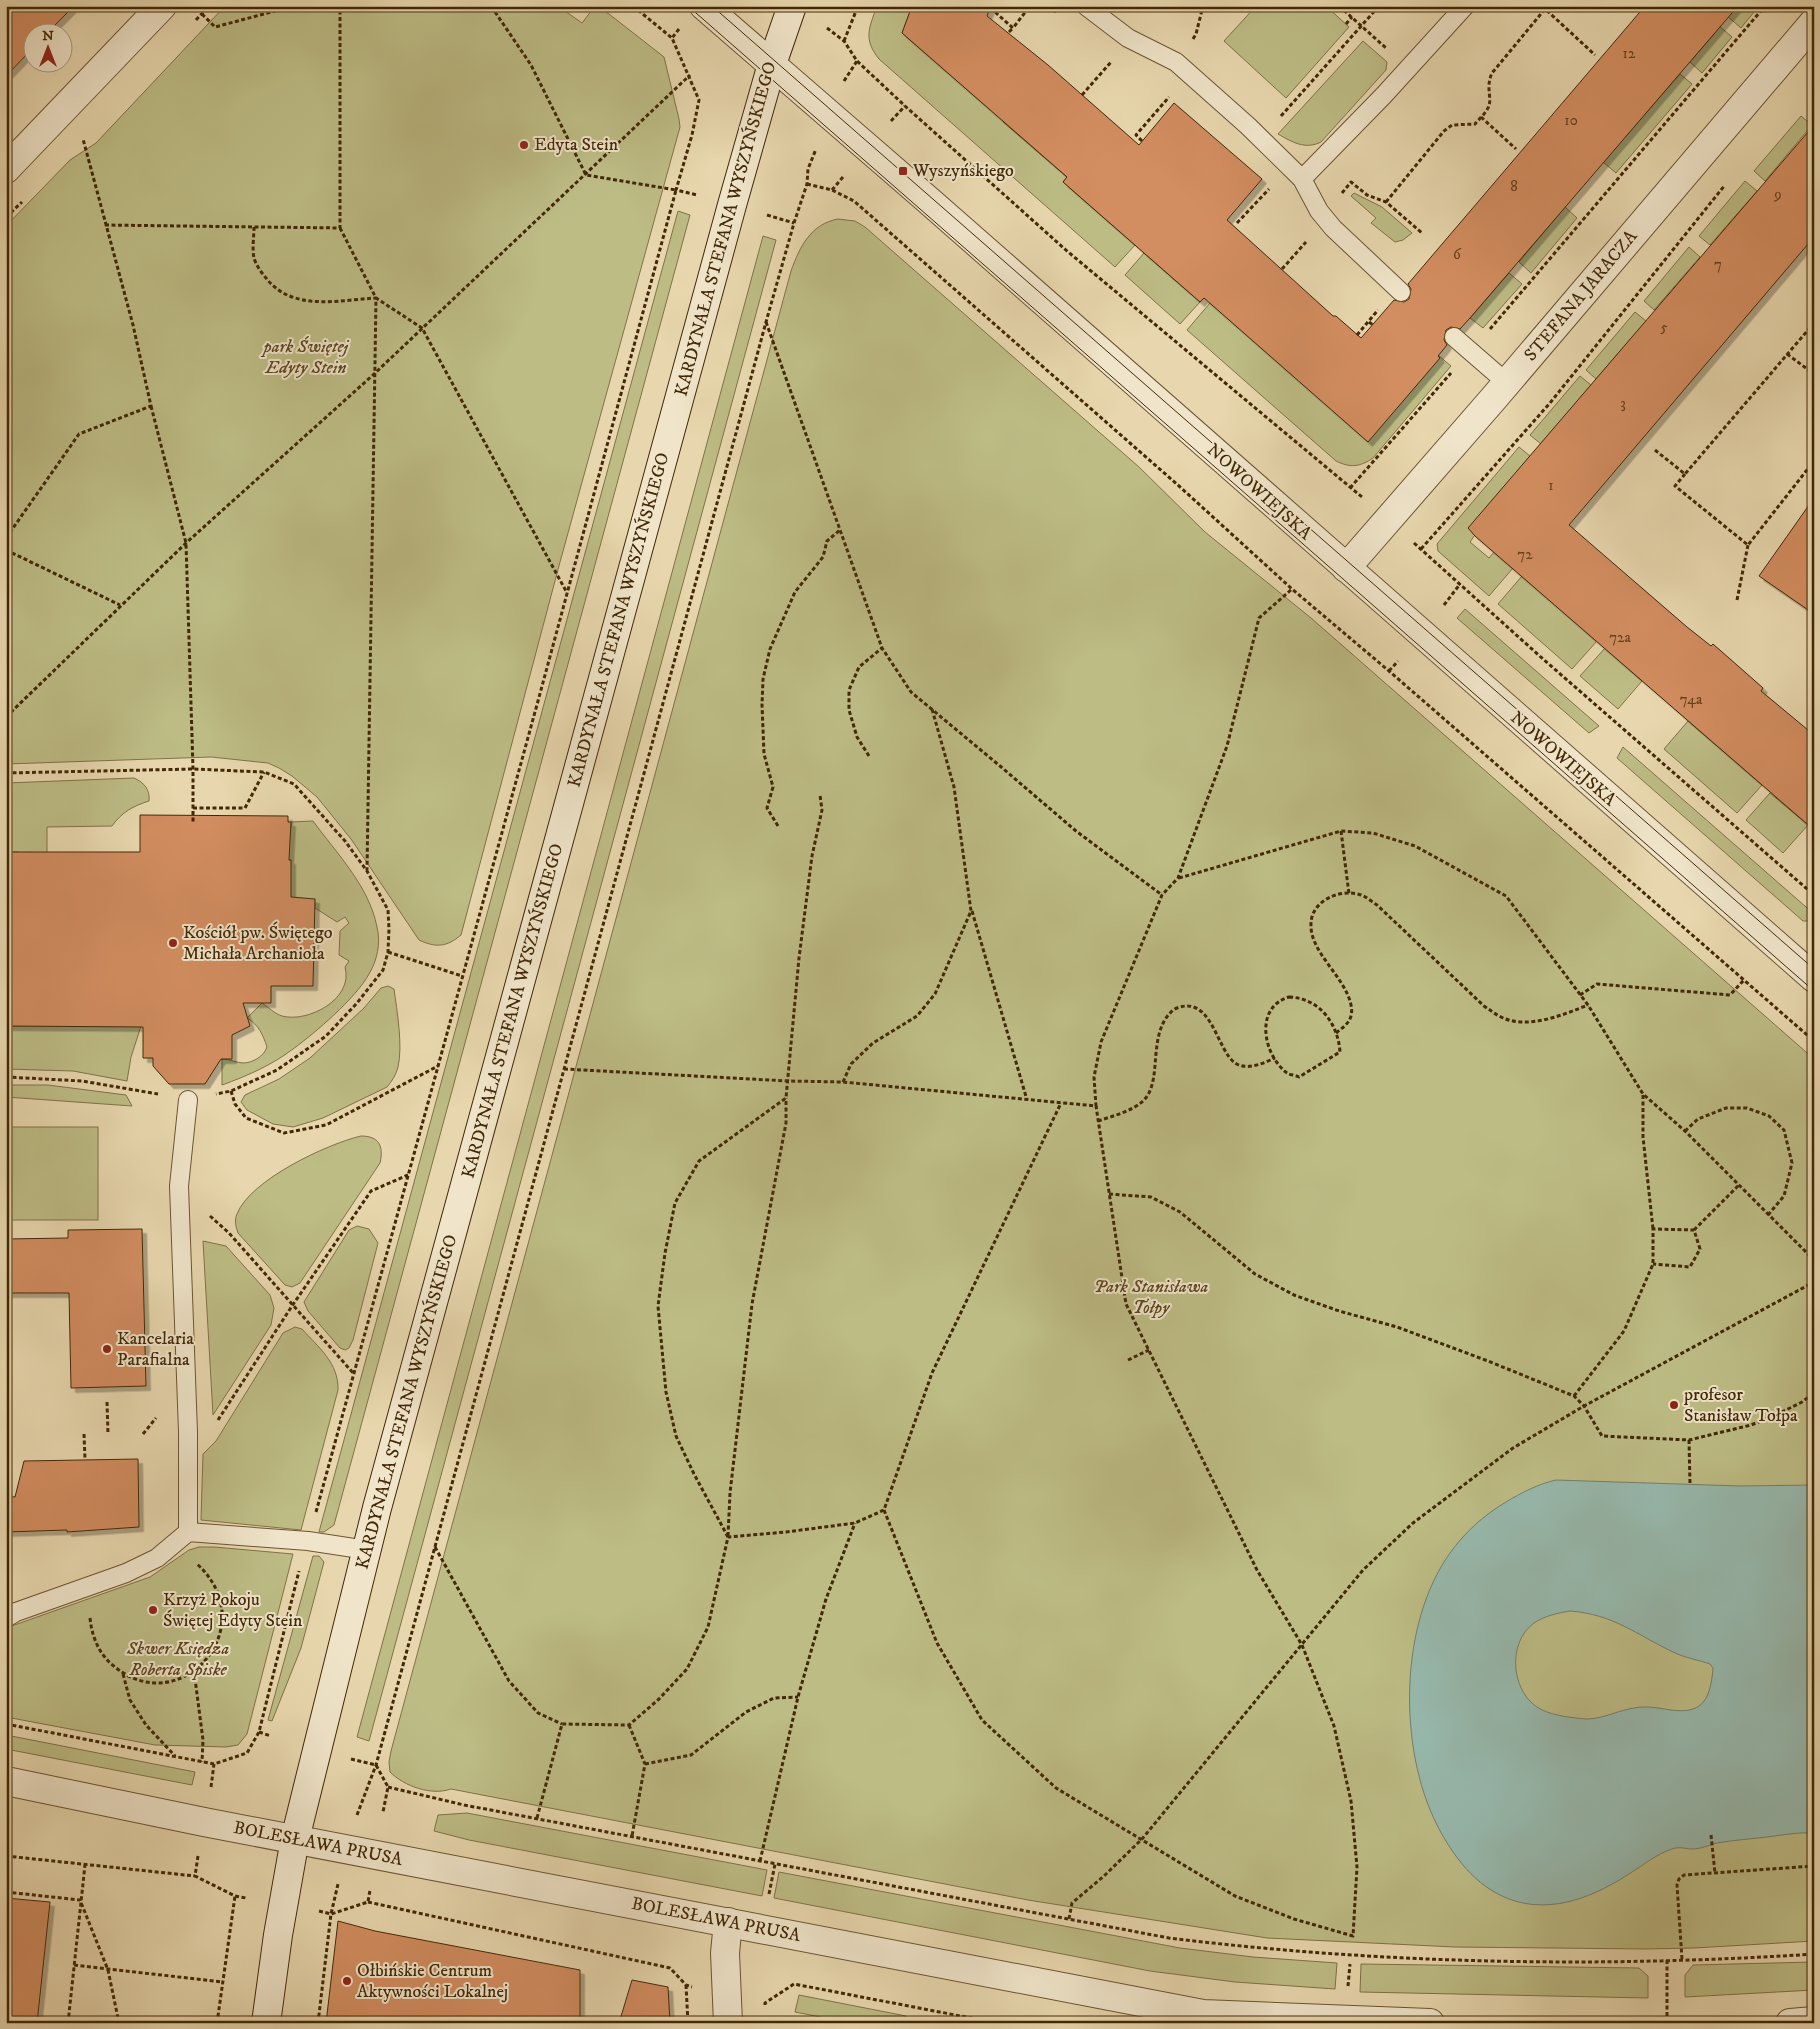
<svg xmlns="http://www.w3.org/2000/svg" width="1820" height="2029" viewBox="0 0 1820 2029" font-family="'IM FELL DW Pica',serif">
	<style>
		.green { fill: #bdbc85; stroke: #807246 }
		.water { fill: #97b9ad; stroke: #757f6b; fill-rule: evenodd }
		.building { fill: #d28d60; stroke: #422807; filter: url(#shadow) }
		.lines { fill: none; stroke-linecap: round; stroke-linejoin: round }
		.service-casing { stroke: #6c5431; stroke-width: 20 }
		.minor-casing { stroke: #6c5431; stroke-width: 30 }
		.tertiary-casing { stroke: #6c5431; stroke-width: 30 }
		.secondary-casing { stroke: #422807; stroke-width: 30 }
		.path { stroke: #422807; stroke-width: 3; stroke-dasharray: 4 2.5; stroke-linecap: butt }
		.service { stroke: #f0e5ca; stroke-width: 18 }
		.minor { stroke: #f0e5ca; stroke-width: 28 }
		.tertiary { stroke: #f0e5ca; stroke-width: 28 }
		.secondary { stroke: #f0e5ca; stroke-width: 28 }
		.tram { stroke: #422807; stroke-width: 1 }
		.poi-dot { fill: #8f2418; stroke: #f0e5ca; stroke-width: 2 }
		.labels { text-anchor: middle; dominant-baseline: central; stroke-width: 4; stroke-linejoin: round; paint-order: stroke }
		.number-label { font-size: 15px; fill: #66411d }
		.poi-label { font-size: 18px; fill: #422807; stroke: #f0e5ca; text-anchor: start }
		.street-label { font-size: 18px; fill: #422807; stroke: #f0e5ca }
		.park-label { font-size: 18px; font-style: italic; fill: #5b4620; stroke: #f0e5ca }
	</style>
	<defs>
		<filter id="shadow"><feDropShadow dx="4.5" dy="4.5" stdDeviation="0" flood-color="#0004"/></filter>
	</defs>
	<rect width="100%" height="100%" fill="#e8d7ae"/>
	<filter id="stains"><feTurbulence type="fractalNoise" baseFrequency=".004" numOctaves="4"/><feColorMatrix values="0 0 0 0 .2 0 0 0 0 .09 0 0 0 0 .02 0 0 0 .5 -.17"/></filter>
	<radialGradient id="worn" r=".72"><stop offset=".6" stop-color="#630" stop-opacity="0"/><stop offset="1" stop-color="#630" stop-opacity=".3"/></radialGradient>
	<g class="green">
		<path d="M 225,6 L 558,6 L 582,23 L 595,6 L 609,14 L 664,57 L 679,119 L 680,127 L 560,562 L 461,935 C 447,947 436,948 419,940 L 351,839 L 317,797 L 292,776 L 279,768 L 268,763 L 211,757 L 6,764 L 6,226 L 70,160 L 96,143 Z"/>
		<path d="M 877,6 L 912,6 L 902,33 L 985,105 L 1004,119 L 1003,122 L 1067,177 L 1063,182 L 1135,245 L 1115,267 L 879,59 C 863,39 869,28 877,6 Z"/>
		<polygon points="1256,6 1326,6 1349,27 1286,98 1224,41"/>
		<polygon points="1737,6 1759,6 1741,28 1726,15"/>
		<polygon points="1718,25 1732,37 1702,73 1690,62 1715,33"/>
		<path d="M 1363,41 L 1387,62 L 1386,70 L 1321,142 C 1305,150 1292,142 1278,134 Z"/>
		<polygon points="1680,74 1692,84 1616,173 1603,162"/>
		<polygon points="1801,116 1812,125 1765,181 1754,171"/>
		<polygon points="1745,181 1757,191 1710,245 1699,236"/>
		<polygon points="1354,193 1382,207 1412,233 1403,240 1395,242 1371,223 1376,218 1351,196"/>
		<polygon points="1565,207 1577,218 1531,273 1519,262"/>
		<polygon points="678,211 690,215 334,1525 324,1532 319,1532"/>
		<path d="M 838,219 L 855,221 L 865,227 L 1139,467 L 1205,532 L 1311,618 L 1814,1059 L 1814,1941 L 1694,1948 L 1646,1949 L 1455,1947 L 1267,1938 L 1028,1900 L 451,1789 C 431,1796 404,1786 390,1772 L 389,1762 L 391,1751 L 791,271 C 800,246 811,224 838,219 Z"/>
		<polygon points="763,236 776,240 369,1741 357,1737"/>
		<polygon points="1689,247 1700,257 1654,310 1644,301"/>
		<polygon points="1144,253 1200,302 1180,324 1125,275"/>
		<polygon points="1509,273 1522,284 1483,328 1470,318"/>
		<path d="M 1210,303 L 1439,358 L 1438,355 L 1451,366 L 1373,458 C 1360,467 1350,468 1336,461 L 1187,330 Z"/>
		<polygon points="1635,312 1646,321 1596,379 1586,370"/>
		<polygon points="1580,376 1591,385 1541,444 1530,435"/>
		<polygon points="1519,447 1530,456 1470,542 1489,558 1495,551 1513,568 1489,596 1438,551 1437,544"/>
		<polygon points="1522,576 1597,641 1572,669 1498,604"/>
		<polygon points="1465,609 1599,726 1589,733 1457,618"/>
		<polygon points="1605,648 1642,681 1618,709 1580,676"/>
		<polygon points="1688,721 1762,785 1737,813 1664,749"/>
		<polygon points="1623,747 1814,914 1812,921 1803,921 1617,758"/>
		<path d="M 134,778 C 145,783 150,790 149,801 C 133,806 122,812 112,826 L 47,827 L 47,864 L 18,864 L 18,852 L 10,852 L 10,863 L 6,863 L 6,783 Z"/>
		<polygon points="1770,793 1808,825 1783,853 1746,820"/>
		<path d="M 313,821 C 337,854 369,886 377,927 C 381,943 377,961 369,974 C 356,998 315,1033 293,1049 C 272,1065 247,1076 222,1085 L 222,1059 C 230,1059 237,1063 243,1063 C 253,1063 264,1056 267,1047 C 263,1035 259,1025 247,1018 L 262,1003 C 268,1007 275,1014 282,1016 C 308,1023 354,999 345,967 L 349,961 L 339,955 L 340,931 L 349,923 L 345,917 L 337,922 L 315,908 L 315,899 L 288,907 L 291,860 L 286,860 L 286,828 L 291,828 L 291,822 Z"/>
		<path d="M 388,986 L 394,989 C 397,1011 403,1046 398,1067 C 396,1075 392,1081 387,1087 L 323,1118 L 293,1127 L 273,1124 L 247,1110 L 241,1102 L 245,1095 L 279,1079 L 310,1058 L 364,1008 L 381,988 Z"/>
		<polygon points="6,1026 141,1026 131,1057 127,1081 73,1071 6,1069"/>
		<polygon points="6,1085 48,1085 126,1095 132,1106 6,1097"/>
		<rect x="6" y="1127" width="92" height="93"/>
		<path d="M 361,1136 C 379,1136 384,1146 380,1163 L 300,1283 L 292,1287 L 285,1285 L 238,1233 C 236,1227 234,1220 237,1214 C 250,1180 327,1144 361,1136 Z"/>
		<polygon points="357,1226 369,1229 378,1243 353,1340 349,1348 345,1350 340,1348 308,1311 304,1302 349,1230"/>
		<polygon points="203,1241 226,1246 270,1295 274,1308 271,1325 213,1415"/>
		<path d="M 295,1327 L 302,1329 C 318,1347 339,1363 338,1390 L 301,1530 L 201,1520 L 203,1454 L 216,1441 L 283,1333 Z"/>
		<polygon points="199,1547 214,1547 293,1554 247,1734 238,1745 226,1747 155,1745 6,1717 6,1628 150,1577 189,1550"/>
		<polygon points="313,1556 319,1556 324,1562 301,1648 272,1721 268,1720"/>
		<polygon points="6,1735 195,1772 192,1785 6,1749"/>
		<polygon points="467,1813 767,1870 762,1896 469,1840 434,1831 438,1815"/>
		<polygon points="779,1872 1180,1948 1253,1957 1337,1963 1335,1989 1235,1982 1150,1971 774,1898"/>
		<polygon points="1814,1962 1814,1990 1685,1997 1685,1975 1693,1965"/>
		<polygon points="1361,1964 1639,1968 1648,1976 1648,1998 1360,1992"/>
		<polygon points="799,1995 906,2016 905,2023 851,2023 795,2012"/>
	</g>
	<path class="water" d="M 1556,1480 L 1740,1486 L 1814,1485 L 1814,1833 C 1799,1832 1783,1835 1767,1837 C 1751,1839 1734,1840 1717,1843 C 1709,1845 1701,1849 1692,1849 C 1685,1849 1680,1846 1672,1849 C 1657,1854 1645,1864 1632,1872 C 1596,1896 1552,1915 1509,1899 C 1475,1886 1453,1856 1437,1825 C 1398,1748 1399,1624 1450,1553 C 1465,1532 1484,1515 1506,1502 C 1521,1493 1538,1484 1556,1480 ZM 1570,1611 C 1613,1614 1637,1635 1673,1652 C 1685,1658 1699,1660 1710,1664 L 1713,1668 C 1712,1680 1710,1699 1699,1706 C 1684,1716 1663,1707 1647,1707 C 1625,1706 1606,1719 1587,1719 C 1573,1718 1555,1716 1542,1710 C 1511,1695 1506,1643 1534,1623 C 1544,1616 1558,1613 1570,1611 Z"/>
	<g class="building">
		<polygon points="6,6 74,6 48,32 32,32 32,49 6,76"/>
		<polygon points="912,6 991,6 987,16 1048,65 1139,145 1174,103 1262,179 1227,220 1333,316 1336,316 1361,338 1394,300 1404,302 1409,299 1411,289 1408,284 1645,6 1738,6 1470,318 1460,329 1451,327 1446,330 1444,340 1447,345 1438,356 1440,358 1368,442 1204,298 1200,302 1144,253 1063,182 1067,177 902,33"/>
		<polygon points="1814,125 1814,237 1569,525 1687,627 1711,646 1713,644 1763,688 1761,691 1814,735 1814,830 1475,536 1468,528"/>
		<polygon points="1814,498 1814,614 1759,576"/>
		<polygon points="140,815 288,816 288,822 291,822 289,860 291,860 291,897 315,899 313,986 271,986 271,1003 243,1003 250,1026 232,1035 232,1059 221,1059 205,1084 169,1084 153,1066 153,1058 143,1058 143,1027 6,1026 6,863 10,863 10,852 140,852"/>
		<polygon points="142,1229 146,1386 71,1388 69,1293 6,1293 6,1239 68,1238 68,1230"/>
		<polygon points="138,1459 139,1527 67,1532 67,1530 6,1532 6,1496 15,1497 24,1461"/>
		<polygon points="6,1898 50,1902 37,2023 6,2023"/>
		<polygon points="338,1921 375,1931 580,1970 580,2023 326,2023"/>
		<polygon points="632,1980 668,1987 670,2023 619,2023"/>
	</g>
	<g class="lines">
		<g class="service-casing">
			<g id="service">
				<polyline points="1086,6 1128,38 1176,62 1248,126 1302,179 1319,211 1333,228 1401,292"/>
				<polyline points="1302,179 1384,95 1465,6"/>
				<polyline points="1454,337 1507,383"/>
				<polyline points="188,1100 179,1186 188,1432 188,1532"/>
				<polyline points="6,1618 16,1612 126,1573 157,1558 188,1532 308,1541 367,1550"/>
			</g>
		</g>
		<g class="minor-casing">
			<g id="minor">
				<polyline points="6,169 162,6"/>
				<polyline points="1346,568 1494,398 1814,22"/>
				<polyline points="6,1781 204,1822 1203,2014 1430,2023"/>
				<polyline points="728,2023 725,1953 728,1922"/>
				<polyline points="1790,2023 1814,2021"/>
			</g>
		</g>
		<g class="tertiary-casing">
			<polyline id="tertiary" points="704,6 928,200 1814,978"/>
		</g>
		<g class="secondary-casing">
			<polyline id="secondary" points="266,2023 278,1935 295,1839 377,1508 732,205 772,64 792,6"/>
		</g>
		<g class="path">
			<polyline points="633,6 672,38"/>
			<polyline points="999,6 996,13 1013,28 1030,6"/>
			<polyline points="1049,6 1056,12"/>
			<polyline points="1339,6 1386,48"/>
			<polyline points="1542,6 1595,55"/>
			<polyline points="202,14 215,27 294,6"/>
			<polyline points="196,20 209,6"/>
			<polyline points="1346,24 1352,17"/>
			<polyline points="827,28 844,41 857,61 905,106 1067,251 1362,497"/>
			<polyline points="679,29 672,38 699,100 692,135 676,190 697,195"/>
			<polyline points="1009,32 1013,28"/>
			<polyline points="1193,39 1196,34 1203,6"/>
			<polyline points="844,41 858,6"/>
			<polyline points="844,81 857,61"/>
			<polyline points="1082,95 1111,62"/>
			<polyline points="1281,116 1379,6"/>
			<polyline points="1481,117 1516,149"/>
			<polyline points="891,121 905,106"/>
			<polyline points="1142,141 1136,135 1169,97"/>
			<polyline points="807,184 832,190 854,201 1179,486 1292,589 1389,671 1814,1041"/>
			<polyline points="832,190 843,177"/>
			<polyline points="1342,193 1351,182 1367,195 1386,202 1422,233"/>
			<path d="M 1386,202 L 1444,131 L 1452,125 L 1475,124 C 1479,119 1485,114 1488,108 C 1493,99 1485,88 1492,73 L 1545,9"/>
			<polyline points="767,215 794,223"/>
			<polyline points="6,217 22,202"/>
			<polyline points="1237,223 1269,189"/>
			<polyline points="105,225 340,228 340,6"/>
			<path d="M 254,227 C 254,236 252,249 254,258 C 256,265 261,272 266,278 C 292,312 339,300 376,298 L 367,870"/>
			<polyline points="340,228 376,298 422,328 566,591"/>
			<polyline points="1282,269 1306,242"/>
			<polyline points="766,322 882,648 911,692 1000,766 1076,831 1162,895"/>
			<polyline points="1369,322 1373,325"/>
			<polyline points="1490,329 1765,6"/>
			<polyline points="1357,335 1378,310"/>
			<polyline points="1787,354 1814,374"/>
			<polyline points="151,406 186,543 193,769 193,824"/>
			<polyline points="1655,450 1685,474 1814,323"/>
			<polyline points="1685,474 1675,486 1748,545 1814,461"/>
			<polyline points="1350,488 1451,373"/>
			<polyline points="6,538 79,434 151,406 133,325 83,139"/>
			<polyline points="1414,543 1543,659 1814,895"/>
			<polyline points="1421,549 1550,403 1725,185"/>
			<polyline points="6,550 120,605"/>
			<polyline points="1737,600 1748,545"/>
			<polyline points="1444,605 1460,584"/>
			<polyline points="1389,671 1398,661"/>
			<polyline points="6,717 186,543 373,375 690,75"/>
			<polyline points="869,756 857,737 849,710 849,690 859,667 882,648"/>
			<polyline points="6,773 193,769 264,772 294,784 345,841 367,871 388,910 389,929 388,952 383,970 357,1003 326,1036 277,1070 231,1091 216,1094"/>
			<polyline points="193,808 245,808 264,772"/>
			<polyline points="778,826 767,808 773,787 764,754 762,705 763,679 770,649 795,592 823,557 827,541 840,530"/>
			<polyline points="1341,831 1349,894"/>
			<polyline points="1179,878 1341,831 1373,833 1415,846 1506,896 1588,1005 1643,1094 1685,1131 1814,1260"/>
			<polyline points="972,911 1027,1100"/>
			<polyline points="388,952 462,976"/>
			<polyline points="1580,995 1597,984 1730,995 1744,980"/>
			<path d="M 1289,997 C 1319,998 1338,1023 1340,1052 L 1299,1077 C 1295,1075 1290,1075 1287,1073 C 1263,1055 1254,1007 1289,997 Z"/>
			<path d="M 1336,1033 C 1346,1025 1354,1020 1351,1005 C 1345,976 1309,952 1311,923 C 1312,900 1341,888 1361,895 C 1367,897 1372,902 1377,905 L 1484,1006 C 1490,1010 1495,1014 1501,1017 C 1527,1030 1563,1015 1588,1005"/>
			<polyline points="564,1069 788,1081 843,1082 1096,1106 1094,1077 1101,1042 1162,895 1178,878 1227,746 1259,618 1292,589"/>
			<polyline points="6,1077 82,1081 158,1094"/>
			<polyline points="843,1082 851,1064 873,1043 917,1016 935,994 971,911 954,787 932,709"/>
			<polyline points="231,1091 235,1104 246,1118 284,1133 326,1125 438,1066"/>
			<polyline points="1643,1095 1643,1137 1653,1229"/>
			<path d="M 1098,1121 C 1112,1116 1131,1112 1143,1101 C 1162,1083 1149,1044 1166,1018 C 1169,1014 1172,1010 1177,1008 C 1212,995 1216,1049 1235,1063 C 1247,1071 1264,1063 1275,1058"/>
			<polyline points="1685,1131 1698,1119 1726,1108 1747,1108 1769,1116 1784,1130 1792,1163 1784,1196 1768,1215"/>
			<polyline points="1109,1194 1151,1197 1180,1212 1255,1274 1294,1295 1339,1311 1397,1327 1488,1361 1574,1396 1584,1406 1602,1436 1689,1440 1751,1425 1776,1415 1802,1402 1814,1393"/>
			<polyline points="210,1216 229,1233 354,1374"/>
			<polyline points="1694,1230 1739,1185"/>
			<polyline points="1128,1360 1149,1350"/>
			<polyline points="1574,1396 1624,1331 1653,1264 1653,1229 1694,1230 1700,1249 1690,1267 1653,1264"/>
			<polyline points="107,1402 108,1434"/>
			<polyline points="218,1420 292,1306 371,1191 408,1175"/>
			<polyline points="84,1434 85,1459"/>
			<polyline points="143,1434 156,1418"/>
			<polyline points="1689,1440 1690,1484"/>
			<polyline points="884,1510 937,1643 982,1720 1056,1788 1235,1896 1294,1919 1353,1936 1357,1867 1351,1801 1334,1726 1302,1645 1257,1570 1126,1304 1096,1106"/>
			<polyline points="316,1512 538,701 676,190 586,175 531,65 491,6"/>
			<polyline points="728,1536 730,1493 752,1304 786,1123 786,1098"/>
			<polyline points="728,1537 694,1474 676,1436 666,1392 658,1306 665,1253 675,1203 699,1161 786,1098 799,958 812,856 822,810 820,795"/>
			<polyline points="435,1547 509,1681 538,1713 562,1724"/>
			<path d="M 90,1618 C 92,1637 99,1655 115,1667 C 181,1721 265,1626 197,1564"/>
			<polyline points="194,1671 203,1740 202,1762"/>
			<polyline points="123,1674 130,1700 146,1725 175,1756"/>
			<polyline points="6,1724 214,1764 247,1753 259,1732 299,1571"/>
			<polyline points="629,1725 645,1764 632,1836"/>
			<polyline points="259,1732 271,1736"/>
			<polyline points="351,1759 376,1765 388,1787 383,1812"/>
			<polyline points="645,1764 691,1755 746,1712 774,1698 798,1697"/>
			<polyline points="211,1787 214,1764"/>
			<path d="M 388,1787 L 464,1805 L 1169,1938 C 1381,1964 1600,1968 1814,1954"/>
			<polyline points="357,1815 376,1765 766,322 794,223 807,184 808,169 816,149"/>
			<polyline points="537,1818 562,1724 629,1725 659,1699 687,1669 708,1627 728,1537 786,1532 855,1523 884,1510 932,1373 1061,1103"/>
			<polyline points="1810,1830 1813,1866"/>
			<polyline points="1711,1835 1715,1873"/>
			<polyline points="6,1856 195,1876"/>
			<polyline points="198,1856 195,1876 235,1896 246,1898"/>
			<polyline points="760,1861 798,1697 826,1599 855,1523"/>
			<polyline points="6,1892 80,1900 108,1970 119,2023"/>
			<polyline points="769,1894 775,1864"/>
			<polyline points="368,1902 670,1968 686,1985 692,1987"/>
			<polyline points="319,1911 331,1914 368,1902 370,1890"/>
			<polyline points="1069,1919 1072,1903 1104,1876 1142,1839 1363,1570 1413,1523 1513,1448 1584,1406 1814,1282"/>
			<polyline points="1682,1959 1677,1885 1679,1879 1684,1875 1814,1866"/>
			<polyline points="1667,1960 1667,2023"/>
			<polyline points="74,1965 222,1982"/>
			<polyline points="686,1985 688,2023"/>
			<polyline points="1348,1986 1350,1964"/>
			<polyline points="765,2005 765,2003 794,1984 997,2023"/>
			<polyline points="68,2023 85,1865"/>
			<polyline points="217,2023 235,1896"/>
			<polyline points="318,2023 331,1914 338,1884"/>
		</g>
		<use href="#service" class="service"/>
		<use href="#minor" class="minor"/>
		<use href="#tertiary" class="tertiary"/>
		<use href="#secondary" class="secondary"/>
		<g class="tram">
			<polyline points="688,6 1814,991"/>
			<polyline points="712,6 1814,969"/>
		</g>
	</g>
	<g class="poi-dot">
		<circle cx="524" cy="145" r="5"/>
		<rect x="898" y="166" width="10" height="10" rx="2.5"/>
		<circle cx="173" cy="943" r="5"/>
		<circle cx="107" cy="1349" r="5"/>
		<circle cx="1674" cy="1405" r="5"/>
		<circle cx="153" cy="1610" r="5"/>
		<circle cx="347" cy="1981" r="5"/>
	</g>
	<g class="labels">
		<g class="number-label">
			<text x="1629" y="53">12</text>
			<text x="1571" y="120">10</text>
			<text x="1514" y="186">8</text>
			<text x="1778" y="194">9</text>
			<text x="1457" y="254">6</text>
			<text x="1718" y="264">7</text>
			<text x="1664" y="327">5</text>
			<text x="1623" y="403">3</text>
			<text x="1551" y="485">1</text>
			<text x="1525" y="554">72</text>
			<text x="1620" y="637">72a</text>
			<text x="1691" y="699">74a</text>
		</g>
		<g class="poi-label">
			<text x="534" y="145">Edyta Stein</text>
			<text x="913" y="171">Wyszyńskiego</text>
			<text x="183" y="933">Kościół pw. Świętego<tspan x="183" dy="21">Michała Archanioła</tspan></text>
			<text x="117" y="1339">Kancelaria<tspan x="117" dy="21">Parafialna</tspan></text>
			<text x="1684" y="1395">profesor<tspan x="1684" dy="21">Stanisław Tołpa</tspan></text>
			<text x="163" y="1600">Krzyż Pokoju<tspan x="163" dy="21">Świętej Edyty Stein</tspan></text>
			<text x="357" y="1971">Ołbińskie Centrum<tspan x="357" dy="21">Aktywności Lokalnej</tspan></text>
		</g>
		<g class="street-label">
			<text transform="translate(726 229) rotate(-75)">KARDYNAŁA STEFANA WYSZYŃSKIEGO</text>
			<text transform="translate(1581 296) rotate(-50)">STEFANA JARACZA</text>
			<text transform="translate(1259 492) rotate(42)">NOWOWIEJSKA</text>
			<text transform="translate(619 620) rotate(-75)">KARDYNAŁA STEFANA WYSZYŃSKIEGO</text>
			<text transform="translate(1563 759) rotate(41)">NOWOWIEJSKA</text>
			<text transform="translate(513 1011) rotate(-75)">KARDYNAŁA STEFANA WYSZYŃSKIEGO</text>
			<text transform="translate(407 1402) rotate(-75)">KARDYNAŁA STEFANA WYSZYŃSKIEGO</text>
			<text transform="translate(318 1844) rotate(11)">BOLESŁAWA PRUSA</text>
			<text transform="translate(716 1920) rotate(11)">BOLESŁAWA PRUSA</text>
		</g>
		<g class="park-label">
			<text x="306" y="347">park Świętej<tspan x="306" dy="21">Edyty Stein</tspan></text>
			<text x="1151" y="1287">Park Stanisława<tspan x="1151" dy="21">Tołpy</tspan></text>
			<text x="178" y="1649">Skwer Księdza<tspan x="178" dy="21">Roberta Spiske</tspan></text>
		</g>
	</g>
	<rect width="1820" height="2029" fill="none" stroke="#e8d7ae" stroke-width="25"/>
	<rect x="8" y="8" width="1805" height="2014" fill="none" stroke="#422807" stroke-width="2.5"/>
	<rect x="12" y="12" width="1795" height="2004" fill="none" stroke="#422807"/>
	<g transform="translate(48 48)"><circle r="24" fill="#f0e5ca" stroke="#aa997c"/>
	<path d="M0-4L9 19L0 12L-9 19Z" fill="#8f2418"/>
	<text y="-8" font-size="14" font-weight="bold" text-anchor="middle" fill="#422807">N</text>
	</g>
	<rect width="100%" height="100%" filter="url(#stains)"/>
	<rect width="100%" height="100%" fill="url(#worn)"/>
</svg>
